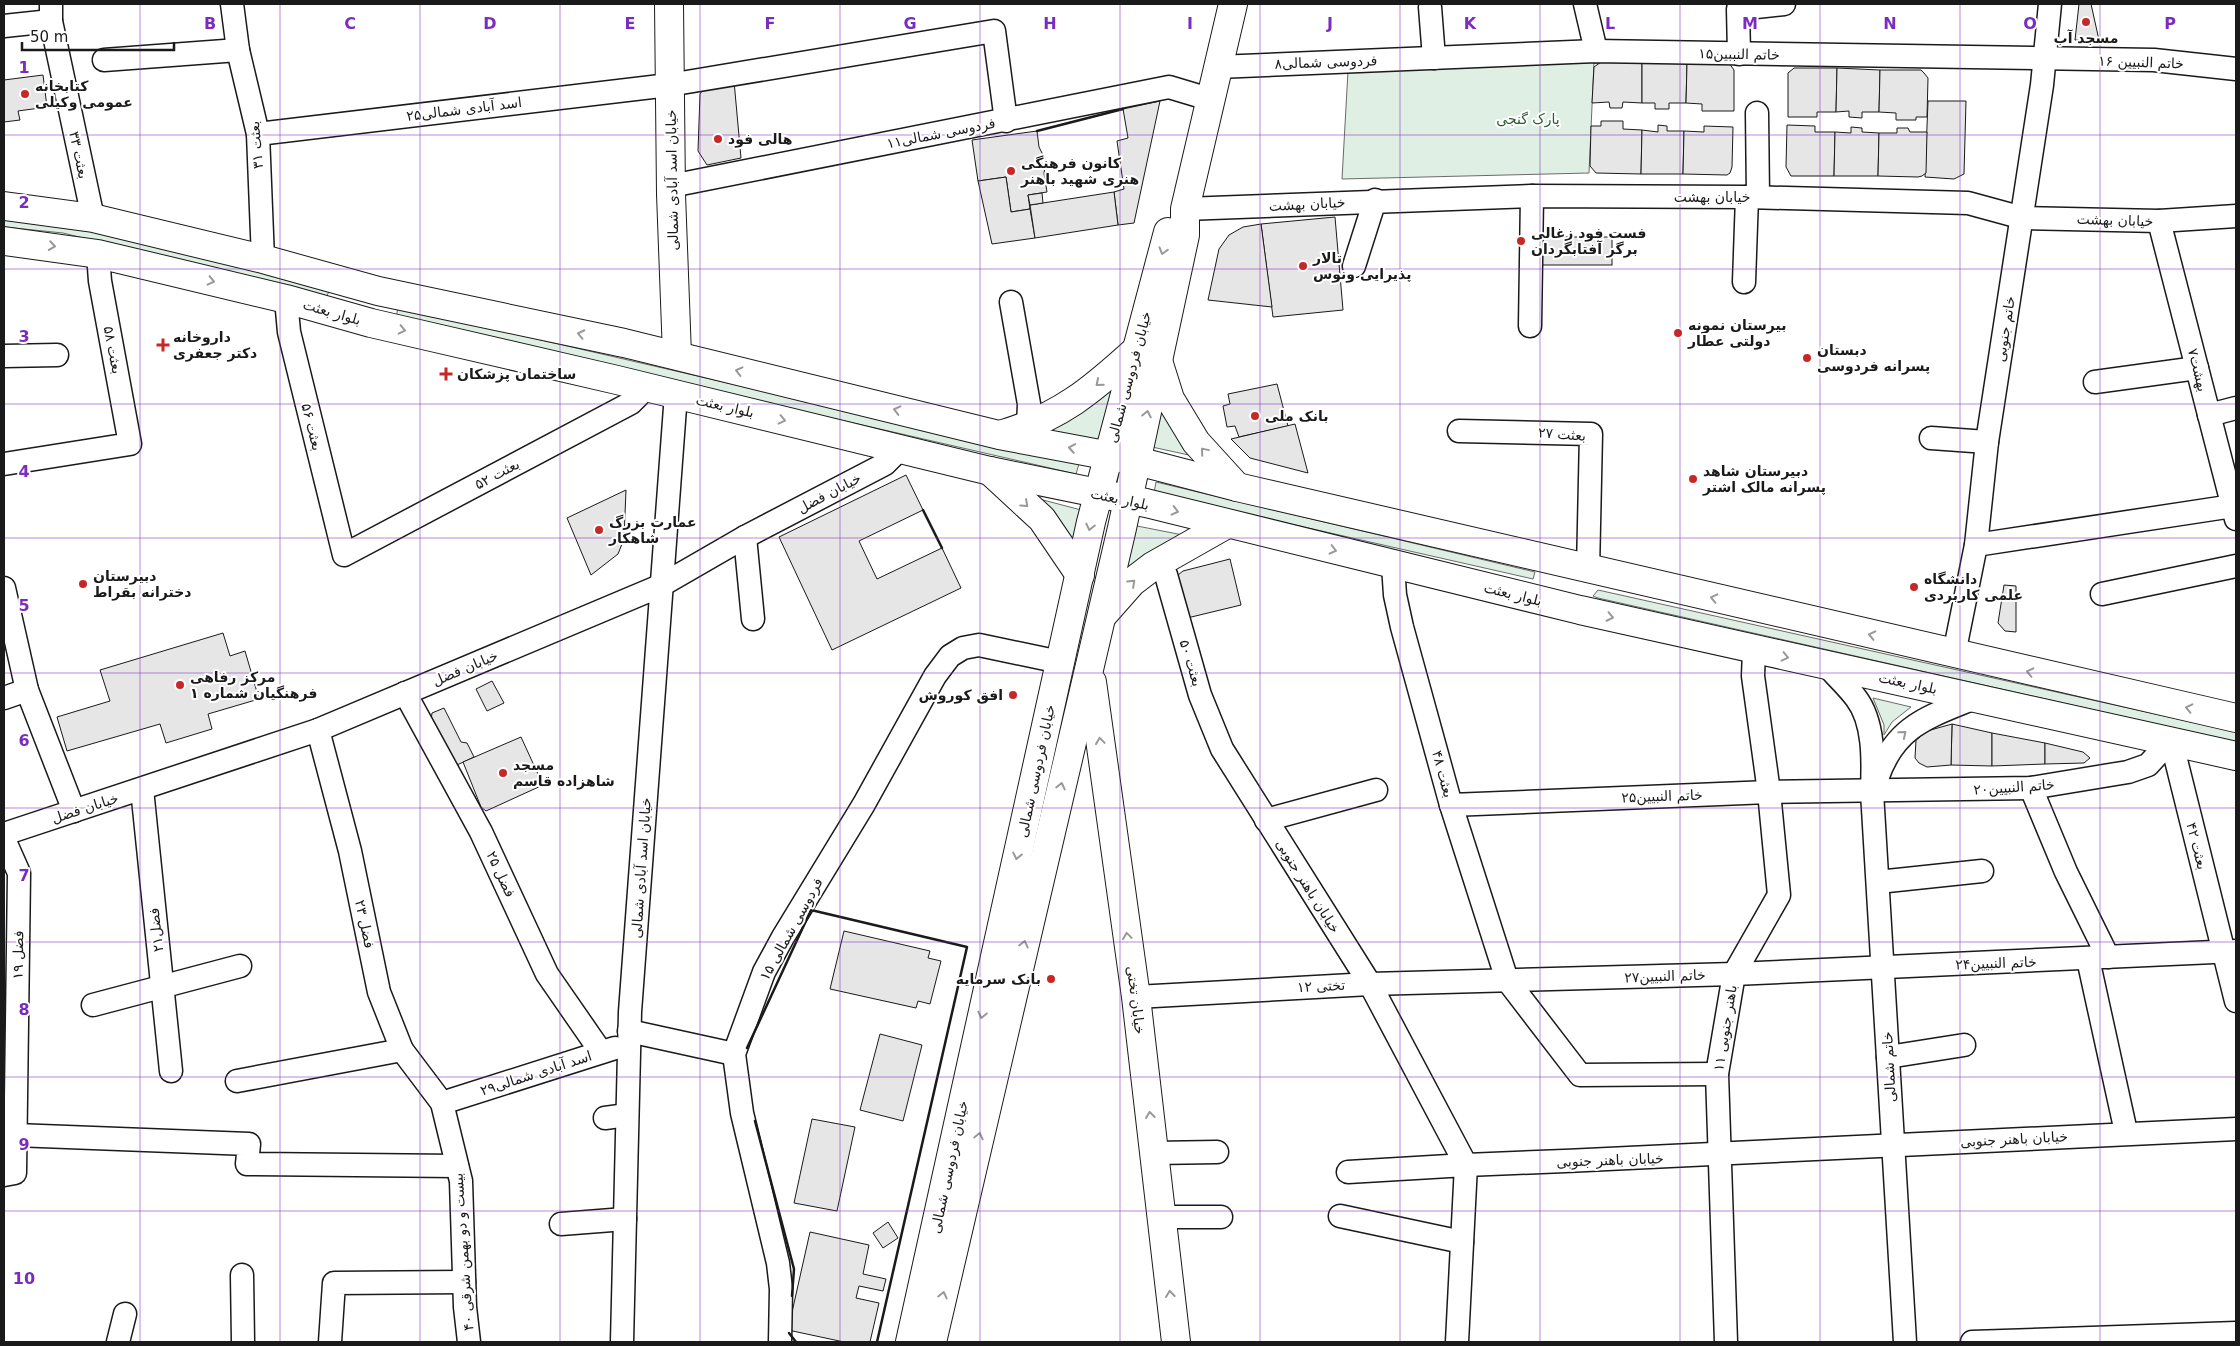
<svg xmlns="http://www.w3.org/2000/svg" width="2240" height="1346" viewBox="0 0 2240 1346" font-family="'DejaVu Sans','Noto Sans Arabic',sans-serif">
	<style>
		.green { fill: #e0efe3; stroke: #6a6a6a }
		.building { fill: #e6e6e6; stroke: #1a1a1a }
		.lines { fill: none; stroke-linecap: round; stroke-linejoin: round }
		.minor-casing { stroke: #1a1a1a; stroke-width: 25 }
		.major-casing { stroke: #1a1a1a; stroke-width: 30 }
		.minor { stroke: #fff; stroke-width: 22 }
		.major { stroke: #fff; stroke-width: 28 }
		.wall { stroke: #1a1a1a; stroke-width: 2.5 }
		.oneway { stroke: #989898 }
		.grid { fill: none; stroke: #7b2cbf; stroke-width: 1; stroke-opacity: 0.55 }
		.poi-dot { fill: #c62828; stroke: #fff; stroke-width: 2 }
		.labels { text-anchor: middle; dominant-baseline: central; stroke-width: 4; stroke-linejoin: round; paint-order: stroke }
		.poi-label { font-size: 14px; font-weight: bold; fill: #1a1a1a; stroke: #fff; text-anchor: start }
		.street-label { font-size: 14px; fill: #1a1a1a; stroke: #fff }
		.park-label { font-size: 14px; fill: #2b5a34; stroke: #fff }
		.grid-label { font-size: 16px; text-anchor: middle; font-weight: bold; fill: #7b2cbf; stroke: #fff; stroke-width: 4; stroke-linejoin: round; paint-order: stroke }
	</style>
	<rect width="100%" height="100%" fill="#fff"/>
	<g class="green">
		<polygon points="1594,62 1589,173 1342,179 1348,71"/>
		<polygon points="4,216 64,224 330,289 326,298 63,233 4,227"/>
		<polygon points="398,307 1079,464 1076,474 396,318"/>
		<polygon points="1116,380 1101,441 1043,429"/>
		<polygon points="1163,398 1198,457 1152,447"/>
		<polygon points="1156,482 1535,572 1533,579 1154,493"/>
		<polygon points="1024,495 1085,511 1076,552"/>
		<polygon points="1132,525 1193,537 1120,582"/>
		<polygon points="1598,590 2236,732 2236,742 1598,598 1593,596"/>
		<polygon points="1873,698 1911,707 1892,722 1884,735 1884,725"/>
	</g>
	<g class="building">
		<polygon points="2079,4 2091,4 2099,40 2075,40"/>
		<polygon points="1601,62 1642,63 1642,103 1623,102 1622,108 1610,108 1609,102 1592,103 1594,67"/>
		<polygon points="1642,63 1687,63 1686,103 1669,103 1669,109 1655,109 1655,103 1642,103"/>
		<polygon points="1687,63 1729,63 1734,70 1734,111 1702,111 1702,104 1686,103"/>
		<polygon points="1794,68 1837,68 1836,112 1817,112 1817,117 1788,117 1788,73"/>
		<polygon points="1837,68 1880,70 1879,112 1862,112 1862,118 1849,117 1849,111 1836,112"/>
		<polygon points="1880,70 1921,70 1924,73 1928,78 1927,117 1916,117 1916,120 1896,120 1896,113 1879,112"/>
		<polygon points="43,75 47,107 18,111 20,120 4,122 4,80"/>
		<polygon points="734,81 741,158 707,165 698,151 700,94 704,88"/>
		<polygon points="1160,101 1134,223 1118,225 1114,192 1124,189 1117,141 1128,138 1123,109"/>
		<polygon points="1928,101 1966,101 1964,174 1954,179 1925,177"/>
		<polygon points="1601,121 1623,121 1623,129 1642,130 1641,174 1596,173 1590,166 1591,126 1601,126"/>
		<polygon points="1658,125 1667,126 1667,131 1684,131 1683,174 1641,174 1642,130 1658,132"/>
		<polygon points="1787,125 1815,126 1815,132 1835,132 1834,176 1791,176 1786,167"/>
		<polygon points="1704,126 1733,127 1732,167 1730,173 1727,175 1683,174 1684,131 1704,132"/>
		<polygon points="1851,127 1862,128 1862,132 1879,133 1878,176 1834,176 1835,132 1851,133"/>
		<polygon points="1897,128 1908,128 1910,132 1927,132 1926,173 1922,176 1918,177 1878,176 1879,133 1897,133"/>
		<polygon points="1037,131 1039,147 1046,161 1044,173 1047,192 1028,195 1030,209 1011,212 1006,177 978,181 972,140"/>
		<polygon points="1006,177 1011,212 1030,209 1035,238 992,244 978,181"/>
		<polygon points="1114,192 1118,225 1035,238 1030,205"/>
		<polygon points="1042,193 1043,203 1030,205 1028,195"/>
		<polygon points="1335,217 1343,310 1273,317 1261,224"/>
		<polygon points="1261,224 1272,307 1208,300 1219,249 1229,235 1243,227"/>
		<rect x="1541" y="237" width="71" height="28"/>
		<polygon points="1277,384 1288,426 1239,437 1235,426 1227,427 1223,406 1230,404 1228,394"/>
		<polygon points="1295,424 1308,473 1250,458 1231,439"/>
		<polygon points="906,475 923,510 859,541 877,579 942,548 961,588 832,650 779,537"/>
		<polygon points="626,490 624,539 618,554 591,575 567,518"/>
		<polygon points="1230,559 1241,605 1183,619 1178,575 1183,571"/>
		<polygon points="2004,585 2016,586 2016,632 2005,631 1998,623"/>
		<polygon points="223,633 230,656 245,651 259,699 208,714 212,729 166,743 160,724 67,751 57,717 110,701 100,670"/>
		<polygon points="492,681 504,703 487,711 476,689"/>
		<polygon points="444,708 461,742 467,743 474,757 457,765 431,720 432,713"/>
		<polygon points="1952,724 1992,733 1992,766 1951,765"/>
		<polygon points="1952,724 1951,765 1927,767 1919,763 1915,758 1916,740 1927,731"/>
		<polygon points="1992,733 2045,743 2045,764 1992,766"/>
		<polygon points="521,737 543,785 486,811 481,807 463,762"/>
		<polygon points="2045,743 2083,752 2090,758 2084,763 2045,764"/>
		<polygon points="844,931 930,951 928,958 941,961 930,1004 918,1001 916,1008 830,989"/>
		<polygon points="880,1034 922,1045 903,1121 860,1110"/>
		<polygon points="812,1119 855,1127 837,1211 794,1203"/>
		<polygon points="888,1222 898,1238 883,1248 873,1233"/>
		<polygon points="810,1232 869,1245 863,1274 886,1279 883,1291 859,1286 856,1298 879,1303 870,1342 844,1342 788,1330"/>
	</g>
	<g class="lines">
		<g class="minor-casing">
			<g id="minor">
				<polyline points="51,4 51,21 93,218"/>
				<polyline points="232,4 238,50 258,134 263,259"/>
				<polyline points="1585,4 1596,51"/>
				<polyline points="1430,7 1434,58"/>
				<polyline points="4,26 51,21"/>
				<polyline points="1739,54 1738,9 1784,4"/>
				<polyline points="104,60 238,50"/>
				<polyline points="1217,67 1596,51 2154,60 2236,69"/>
				<polyline points="1757,113 1758,197"/>
				<polyline points="258,134 669,85 994,31 1006,121"/>
				<polyline points="671,186 1169,87 1209,99"/>
				<polyline points="1185,209 1532,196 1747,197 1968,203 2023,218 2159,221 2236,216"/>
				<polyline points="2159,221 2236,519"/>
				<polyline points="1354,266 1375,200"/>
				<polyline points="1744,282 1747,197"/>
				<polyline points="286,299 289,332 344,555 631,403 647,387"/>
				<polyline points="1011,302 1029,404 1028,426"/>
				<polyline points="1530,326 1532,196"/>
				<polyline points="4,356 57,355"/>
				<polyline points="2095,382 2197,368"/>
				<polyline points="2209,415 2236,408"/>
				<polyline points="1459,431 1591,434 1588,570"/>
				<polyline points="1931,438 1987,442"/>
				<polyline points="4,464 130,444 100,281 98,254"/>
				<polyline points="745,537 753,619"/>
				<polyline points="1976,545 2233,506"/>
				<polyline points="1393,565 1395,595 1402,627 1451,805 1507,980 1580,1075 1717,1074"/>
				<path d="M 1166,575 L 1200,695 L 1222,749 L 1370,984 L 1466,1165 C 1723,1155 1980,1141 2236,1129"/>
				<polyline points="4,588 27,690 74,811"/>
				<polyline points="2102,594 2236,566"/>
				<polyline points="1954,654 1976,545 1987,442 2042,85 2050,4"/>
				<path d="M 1827,666 C 1836,676 1847,686 1856,698 C 1875,723 1873,762 1872,792 L 1905,1342"/>
				<polyline points="405,693 481,832 547,974 601,1052"/>
				<polyline points="4,698 27,690"/>
				<polyline points="318,730 350,851 379,992 402,1050 442,1103 461,1181 465,1307 469,1342"/>
				<polyline points="2171,740 2236,1001"/>
				<path d="M 1877,779 C 1895,725 1929,717 1977,697"/>
				<polyline points="2031,788 2066,872 2108,957"/>
				<polyline points="142,789 171,1071"/>
				<polyline points="1451,805 1769,792 2031,788 2128,772 2148,765 2171,740"/>
				<polyline points="1266,820 1376,790"/>
				<polyline points="4,834 318,730 660,586 745,537 885,464 901,448"/>
				<polyline points="4,839 19,873 15,1173 4,1175"/>
				<polyline points="1878,882 1982,871"/>
				<polyline points="2088,959 2126,1132"/>
				<polyline points="1136,997 1370,984 1734,974 2236,951"/>
				<polyline points="93,1005 240,966"/>
				<polyline points="629,1031 734,1054"/>
				<polyline points="1888,1057 1964,1045"/>
				<polyline points="237,1081 402,1050"/>
				<polyline points="442,1103 615,1048"/>
				<polyline points="605,1118 627,1115"/>
				<polyline points="15,1135 249,1144 247,1164 457,1166"/>
				<polyline points="1154,1153 1217,1152"/>
				<polyline points="1348,1172 1466,1165 1457,1342"/>
				<polyline points="1340,1216 1462,1242"/>
				<polyline points="1161,1217 1221,1217"/>
				<polyline points="561,1224 625,1219"/>
				<polyline points="242,1275 243,1342"/>
				<polyline points="118,1342 125,1314"/>
				<polyline points="330,1342 334,1283 464,1282"/>
				<polyline points="622,1342 630,1012 676,394"/>
				<polyline points="780,1342 781,1289 778,1263 742,1113 734,1054 764,972 783,937 864,804 935,676 950,656 963,648 979,645 1060,662"/>
				<polyline points="1726,1342 1717,1074 1734,974 1779,895 1769,792 1753,676 1754,650"/>
				<polyline points="1972,1342 2236,1333"/>
			</g>
		</g>
		<g class="major-casing">
			<g id="major">
				<polyline points="669,4 671,194 677,355"/>
				<polyline points="4,206 93,218 263,259 378,291 624,343 999,435 1137,461 1237,487 2236,718"/>
				<polyline points="4,241 98,254 286,299 371,323 617,380 990,471 1146,503 1580,610 2236,756"/>
				<polyline points="1159,364 1170,399 1196,442 1237,487"/>
				<path d="M 1003,434 C 1060,417 1092,390 1135,351"/>
				<polyline points="990,471 1042,519 1080,575"/>
				<polyline points="1102,616 1132,582 1153,566 1227,524"/>
				<polyline points="1092,682 1136,997 1176,1342"/>
				<polyline points="910,1342 1091,522 1168,232"/>
				<polyline points="932,1342 1122,528 1185,235 1185,209 1233,4"/>
			</g>
		</g>
		<use href="#minor" class="minor"/>
		<use href="#major" class="major"/>
		<g class="wall">
			<polyline points="1037,131 1123,109"/>
			<polyline points="923,510 942,548"/>
			<polyline points="747,1048 811,910 967,947 877,1342"/>
			<polyline points="755,1121 794,1269 792,1296"/>
			<polyline points="789,1333 796,1342"/>
		</g>
	</g>
	<defs><path id="oneway-chevron" d="M-2-3.5L2.5 0L-2 3.5" fill="none" stroke-width="1.6" stroke-linecap="round" stroke-linejoin="round" transform="scale(1.25)"/></defs>
	<g class="oneway">
		<use href="#oneway-chevron" transform="translate(52 246) rotate(9)"/>
		<use href="#oneway-chevron" transform="translate(1163 251) rotate(106)"/>
		<use href="#oneway-chevron" transform="translate(211 281) rotate(13)"/>
		<use href="#oneway-chevron" transform="translate(402 330) rotate(13)"/>
		<use href="#oneway-chevron" transform="translate(581 334) rotate(-168)"/>
		<use href="#oneway-chevron" transform="translate(739 371) rotate(-166)"/>
		<use href="#oneway-chevron" transform="translate(1099 383) rotate(140)"/>
		<use href="#oneway-chevron" transform="translate(897 410) rotate(-166)"/>
		<use href="#oneway-chevron" transform="translate(1147 414) rotate(-78)"/>
		<use href="#oneway-chevron" transform="translate(782 420) rotate(13)"/>
		<use href="#oneway-chevron" transform="translate(1072 448) rotate(-170)"/>
		<use href="#oneway-chevron" transform="translate(1204 451) rotate(-130)"/>
		<use href="#oneway-chevron" transform="translate(1025 504) rotate(42)"/>
		<use href="#oneway-chevron" transform="translate(1175 511) rotate(14)"/>
		<use href="#oneway-chevron" transform="translate(1090 527) rotate(103)"/>
		<use href="#oneway-chevron" transform="translate(1333 550) rotate(14)"/>
		<use href="#oneway-chevron" transform="translate(1132 583) rotate(-43)"/>
		<use href="#oneway-chevron" transform="translate(1714 598) rotate(-167)"/>
		<use href="#oneway-chevron" transform="translate(1610 617) rotate(12)"/>
		<use href="#oneway-chevron" transform="translate(1872 635) rotate(-167)"/>
		<use href="#oneway-chevron" transform="translate(1785 657) rotate(13)"/>
		<use href="#oneway-chevron" transform="translate(2030 672) rotate(-167)"/>
		<use href="#oneway-chevron" transform="translate(2189 708) rotate(-167)"/>
		<use href="#oneway-chevron" transform="translate(1903 734) rotate(-40)"/>
		<use href="#oneway-chevron" transform="translate(1100 741) rotate(-98)"/>
		<use href="#oneway-chevron" transform="translate(1061 786) rotate(-77)"/>
		<use href="#oneway-chevron" transform="translate(1017 856) rotate(102)"/>
		<use href="#oneway-chevron" transform="translate(1127 936) rotate(-98)"/>
		<use href="#oneway-chevron" transform="translate(1024 944) rotate(-77)"/>
		<use href="#oneway-chevron" transform="translate(982 1015) rotate(102)"/>
		<use href="#oneway-chevron" transform="translate(1150 1115) rotate(-97)"/>
		<use href="#oneway-chevron" transform="translate(979 1136) rotate(-77)"/>
		<use href="#oneway-chevron" transform="translate(1170 1294) rotate(-97)"/>
		<use href="#oneway-chevron" transform="translate(943 1295) rotate(-77)"/>
	</g>
	<path class="grid" d="M 140,4 L 140,1342M 280,4 L 280,1342M 420,4 L 420,1342M 560,4 L 560,1342M 700,4 L 700,1342M 840,4 L 840,1342M 980,4 L 980,1342M 1120,4 L 1120,1342M 1260,4 L 1260,1342M 1400,4 L 1400,1342M 1540,4 L 1540,1342M 1680,4 L 1680,1342M 1820,4 L 1820,1342M 1960,4 L 1960,1342M 2100,4 L 2100,1342M 4,135 L 2236,135M 4,269 L 2236,269M 4,404 L 2236,404M 4,538 L 2236,538M 4,673 L 2236,673M 4,808 L 2236,808M 4,942 L 2236,942M 4,1077 L 2236,1077M 4,1211 L 2236,1211"/>
	<g class="poi-dot">
		<circle cx="2086" cy="22" r="5"/>
		<circle cx="25" cy="94" r="5"/>
		<circle cx="718" cy="139" r="5"/>
		<circle cx="1011" cy="171" r="5"/>
		<circle cx="1521" cy="241" r="5"/>
		<circle cx="1303" cy="266" r="5"/>
		<circle cx="1678" cy="333" r="5"/>
		<path d="M160.5 337.5h5v5h5v5h-5v5h-5v-5h-5v-5h5z"/>
		<circle cx="1807" cy="358" r="5"/>
		<path d="M443.5 366.5h5v5h5v5h-5v5h-5v-5h-5v-5h5z"/>
		<circle cx="1255" cy="416" r="5"/>
		<circle cx="1693" cy="479" r="5"/>
		<circle cx="599" cy="530" r="5"/>
		<circle cx="83" cy="584" r="5"/>
		<circle cx="1914" cy="587" r="5"/>
		<circle cx="180" cy="685" r="5"/>
		<circle cx="1013" cy="695" r="5"/>
		<circle cx="503" cy="773" r="5"/>
		<circle cx="1051" cy="979" r="5"/>
	</g>
	<g class="labels">
		<g class="poi-label">
			<text x="2086" y="38" text-anchor="middle">مسجد آب</text>
			<text x="35" y="86">کتابخانه<tspan x="35" dy="16">عمومی وکیلی</tspan></text>
			<text x="728" y="139">هالی فود</text>
			<text x="1021" y="163">کانون فرهنگی<tspan x="1021" dy="16">هنری شهید باهنر</tspan></text>
			<text x="1531" y="233">فست فود زغالی<tspan x="1531" dy="16">برگر آفتابگردان</tspan></text>
			<text x="1313" y="258">تالار<tspan x="1313" dy="16">پذیرایی ونوس</tspan></text>
			<text x="1688" y="325">بیرستان نمونه<tspan x="1688" dy="16">دولتی عطار</tspan></text>
			<text x="173" y="337">داروخانه<tspan x="173" dy="16">دکتر جعفری</tspan></text>
			<text x="1817" y="350">دبستان<tspan x="1817" dy="16">پسرانه فردوسی</tspan></text>
			<text x="457" y="374">ساختمان پزشکان</text>
			<text x="1265" y="416">بانک ملی</text>
			<text x="1703" y="471">دبیرستان شاهد<tspan x="1703" dy="16">پسرانه مالک اشتر</tspan></text>
			<text x="609" y="522">عمارت بزرگ<tspan x="609" dy="16">شاهکار</tspan></text>
			<text x="93" y="576">دبیرستان<tspan x="93" dy="16">دخترانه بقراط</tspan></text>
			<text x="1924" y="579">دانشگاه<tspan x="1924" dy="16">علمی کاربردی</tspan></text>
			<text x="190" y="677">مرکز رفاهی<tspan x="190" dy="16">فرهنگیان شماره ۱</tspan></text>
			<text x="1003" y="695" text-anchor="end">افق کوروش</text>
			<text x="513" y="765">مسجد<tspan x="513" dy="16">شاهزاده قاسم</tspan></text>
			<text x="1041" y="979" text-anchor="end">بانک سرمایه</text>
		</g>
		<g class="street-label">
			<text transform="translate(1739 54) rotate(1)">خاتم النببین۱۵</text>
			<text transform="translate(1326 62) rotate(-2)">فردوسی شمالی۸</text>
			<text transform="translate(2141 62) rotate(2)">خاتم النبیین ۱۶</text>
			<text transform="translate(464 109) rotate(-7)">اسد آبادی شمالی۲۵</text>
			<text transform="translate(941 133) rotate(-11)">فردوسی شمالی۱۱</text>
			<text transform="translate(256 145) rotate(-95)">بعثت ۳۱</text>
			<text transform="translate(79 155) rotate(78)">بعثت ۳۳</text>
			<text transform="translate(672 180) rotate(-91)">خیابان اسد آبادی شمالی</text>
			<text x="1712" y="197">خیابان بهشت</text>
			<text transform="translate(1307 204) rotate(-3)">خیابان بهشت</text>
			<text transform="translate(2115 220) rotate(2)">خیابان بهشت</text>
			<text transform="translate(332 312) rotate(16)">بلوار بعثت</text>
			<text transform="translate(2005 329) rotate(-81)">خاتم جنوبی</text>
			<text transform="translate(113 350) rotate(79)">بعثت ۵۸</text>
			<text transform="translate(2198 370) rotate(76)">بهشت۷</text>
			<text transform="translate(1129 377) rotate(-75)">خیابان فردوسی شمالی</text>
			<text transform="translate(725 406) rotate(13)">بلوار بعثت</text>
			<text transform="translate(312 427) rotate(76)">بعثت ۵۶</text>
			<text transform="translate(1562 434) rotate(4)">بعثت ۲۷</text>
			<text transform="translate(497 474) rotate(-28)">بعثت ۵۲</text>
			<text transform="translate(829 493) rotate(-28)">خیابان فضل</text>
			<text transform="translate(1120 499) rotate(12)">بلوار بعثت</text>
			<text transform="translate(1513 594) rotate(14)">بلوار بعثت</text>
			<text transform="translate(1191 663) rotate(73)">بعثت ۵۰</text>
			<text transform="translate(465 668) rotate(-23)">خیابان فضل</text>
			<text transform="translate(1908 683) rotate(12)">بلوار بعثت</text>
			<text transform="translate(1036 771) rotate(-78)">خیابان فردوسی شمالی</text>
			<text transform="translate(1443 774) rotate(75)">بعثت ۴۸</text>
			<text transform="translate(2014 787) rotate(-4)">خاتم النبیین۲۰</text>
			<text transform="translate(1662 796) rotate(-2)">خاتم النبیین۲۵</text>
			<text transform="translate(85 808) rotate(-18)">خیابان فضل</text>
			<text transform="translate(2197 846) rotate(76)">بعثت ۴۲</text>
			<text transform="translate(641 868) rotate(-86)">خیابان اسد آبادی شمالی</text>
			<text transform="translate(501 874) rotate(65)">فضل ۲۵</text>
			<text transform="translate(1308 886) rotate(58)">خیابان باهنر جنوبی</text>
			<text transform="translate(365 924) rotate(78)">فضل ۲۳</text>
			<text transform="translate(791 929) rotate(-61)">فردوسی شمالی ۱۵</text>
			<text transform="translate(156 930) rotate(-96)">فضل۲۱</text>
			<text transform="translate(18 955) rotate(-89)">فضل ۱۹</text>
			<text transform="translate(1996 963) rotate(-2)">خاتم النبیین۲۴</text>
			<text transform="translate(1665 976) rotate(-2)">خاتم النبیین۲۷</text>
			<text transform="translate(1321 986) rotate(-3)">تختی ۱۲</text>
			<text transform="translate(1136 1000) rotate(83)">خیابان تختی</text>
			<text transform="translate(1725 1028) rotate(-81)">باهنر جنوبی ۱۱</text>
			<text transform="translate(1889 1067) rotate(-93)">خاتم شمالی</text>
			<text transform="translate(536 1073) rotate(-18)">اسد آبادی شمالی۲۹</text>
			<text transform="translate(2014 1139) rotate(-3)">خیابان باهنر جنوبی</text>
			<text transform="translate(1610 1160) rotate(-2)">خیابان باهنر جنوبی</text>
			<text transform="translate(949 1167) rotate(-78)">خیابان فردوسی شمالی</text>
			<text transform="translate(463 1252) rotate(-94)">بیست و دو بهمن شرقی ۴۰</text>
		</g>
		<g class="park-label">
			<text x="1528" y="119">پارک گنجی</text>
		</g>
	</g>
	<g class="grid-label">
		<text x="210" y="29">B</text>
		<text x="350" y="29">C</text>
		<text x="490" y="29">D</text>
		<text x="630" y="29">E</text>
		<text x="770" y="29">F</text>
		<text x="910" y="29">G</text>
		<text x="1050" y="29">H</text>
		<text x="1190" y="29">I</text>
		<text x="1330" y="29">J</text>
		<text x="1470" y="29">K</text>
		<text x="1610" y="29">L</text>
		<text x="1750" y="29">M</text>
		<text x="1890" y="29">N</text>
		<text x="2030" y="29">O</text>
		<text x="2170" y="29">P</text>
		<text x="24" y="73">1</text>
		<text x="24" y="208">2</text>
		<text x="24" y="342">3</text>
		<text x="24" y="477">4</text>
		<text x="24" y="611">5</text>
		<text x="24" y="746">6</text>
		<text x="24" y="881">7</text>
		<text x="24" y="1015">8</text>
		<text x="24" y="1150">9</text>
		<text x="24" y="1284">10</text>
	</g>
	<rect width="2240" height="1346" fill="none" stroke="#1a1a1a" stroke-width="10"/>
	<path d="M22 42v8h152v-8" fill="none" stroke="#1a1a1a" stroke-width="2.5"/>
	<text x="30" y="42" font-size="15" fill="#1a1a1a" stroke="#ffffff" stroke-width="4" paint-order="stroke">50 m</text>
</svg>
